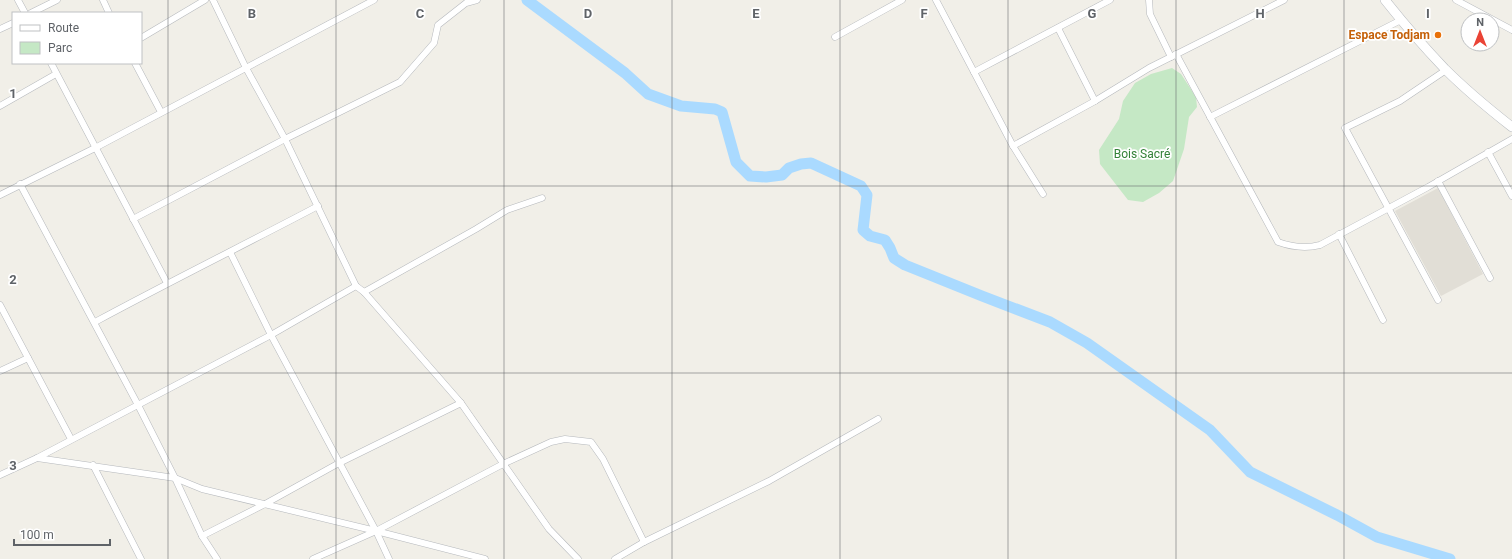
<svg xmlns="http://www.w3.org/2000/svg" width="1512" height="559" viewBox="0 0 1512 559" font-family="Roboto,sans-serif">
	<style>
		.education { fill: #e1ded6 }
		.park { fill: #c5e8c5 }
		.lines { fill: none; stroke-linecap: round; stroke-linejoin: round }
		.river { stroke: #aadaff; stroke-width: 11 }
		.street-casing { stroke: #b5b8bc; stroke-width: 7 }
		.secondary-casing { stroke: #b6babf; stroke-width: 10 }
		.street { stroke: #fff; stroke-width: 6 }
		.secondary { stroke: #fff; stroke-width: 9 }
		.grid { fill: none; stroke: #5f6368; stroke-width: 1; stroke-opacity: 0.55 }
		.food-dot { fill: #e8710a; stroke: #fff; stroke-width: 1.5 }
		.labels { text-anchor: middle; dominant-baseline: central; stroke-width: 3.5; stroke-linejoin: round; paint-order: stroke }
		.food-label { font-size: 12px; font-weight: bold; fill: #c56008; stroke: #fff; text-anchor: end }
		.park-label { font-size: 12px; fill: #348238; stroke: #fff }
		.grid-label { font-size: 13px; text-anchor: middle; font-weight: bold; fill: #5f6368; stroke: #fff; stroke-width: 3.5; stroke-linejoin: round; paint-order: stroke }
	</style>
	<rect width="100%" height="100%" fill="#f1efe8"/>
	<polygon class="education" points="1438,188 1483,274 1441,296 1395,211"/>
	<polygon class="park" points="1172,68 1181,74 1196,97 1197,107 1189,117 1184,149 1173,181 1159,193 1143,202 1128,200 1100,164 1099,150 1119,119 1123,101 1135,83 1151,74"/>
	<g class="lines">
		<polyline class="river" points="527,0 625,73 648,94 681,106 715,109 722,112 736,162 750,176 766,177 782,175 789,168 801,164 811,163 861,186 867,195 863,230 870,236 885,240 890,248 894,258 905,265 982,296 1050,322 1087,343 1210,430 1250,472 1337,515 1377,537 1450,559"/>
		<g class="street-casing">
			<g id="street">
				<polyline points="18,0 25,13"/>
				<polyline points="103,0 109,13"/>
				<polyline points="213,0 246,68 285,139 356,286 364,292 461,403 549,529 578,559"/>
				<polyline points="936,0 1013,146 1043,194"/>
				<polyline points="1149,0 1150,14 1171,57"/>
				<polyline points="1456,0 1512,30"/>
				<polyline points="31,13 57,0"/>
				<polyline points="1058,28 1095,101"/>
				<polyline points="0,29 13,23"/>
				<polyline points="835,37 902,0"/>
				<polyline points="141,38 205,0"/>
				<path d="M 1176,54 L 1278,242 C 1292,247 1305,249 1320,245 L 1428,187 L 1512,139"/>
				<polyline points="51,63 167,283"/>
				<polyline points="135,63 161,112"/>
				<polyline points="974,72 1110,0"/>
				<polyline points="0,106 56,74"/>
				<polyline points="1210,117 1401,20"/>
				<polyline points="1013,146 1095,101 1149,68 1284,0"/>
				<polyline points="1488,152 1512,196"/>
				<polyline points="1438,181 1490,278"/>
				<polyline points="20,184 138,405 175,478 202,536 217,559"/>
				<polyline points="0,195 95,148 374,0"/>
				<polyline points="133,219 285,139 400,82 434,43 438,25 466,3 477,0"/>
				<polyline points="1339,234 1383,320"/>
				<polyline points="230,252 271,335 376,531 389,559"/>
				<polyline points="364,292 476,229 507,210 542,198"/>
				<polyline points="1438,300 1345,128 1400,101 1446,70"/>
				<polyline points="0,305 71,439"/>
				<path d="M 95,322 C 169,282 244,245 318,206"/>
				<polyline points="0,371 28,358"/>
				<polyline points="37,458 175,478 202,489 376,531 485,559"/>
				<polyline points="93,465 141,559"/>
				<polyline points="0,475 37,458 271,335 356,286"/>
				<polyline points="202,536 265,504 339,463 461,403"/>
				<polyline points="313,559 376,531 503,464 551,442 565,439 591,442 603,459 644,542"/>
				<polyline points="615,559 644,542 769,481 878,419"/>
			</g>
		</g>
		<g class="secondary-casing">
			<path id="secondary" d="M 1385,0 C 1404,24 1424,47 1445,69 C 1466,90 1489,109 1512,127"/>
		</g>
		<use href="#street" class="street"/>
		<use href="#secondary" class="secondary"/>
	</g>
	<path class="grid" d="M 168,0 L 168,559M 336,0 L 336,559M 504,0 L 504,559M 672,0 L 672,559M 840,0 L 840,559M 1008,0 L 1008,559M 1176,0 L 1176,559M 1344,0 L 1344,559M 0,186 L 1512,186M 0,373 L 1512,373"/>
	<circle class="food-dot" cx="1438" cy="35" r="4"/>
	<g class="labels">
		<g class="food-label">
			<text x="1430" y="35">Espace Todjam</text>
		</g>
		<g class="park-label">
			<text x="1142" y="154">Bois Sacré</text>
		</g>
	</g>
	<g class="grid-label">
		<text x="252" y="18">B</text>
		<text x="420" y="18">C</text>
		<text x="588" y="18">D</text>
		<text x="756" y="18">E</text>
		<text x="924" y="18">F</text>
		<text x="1092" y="18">G</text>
		<text x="1260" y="18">H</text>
		<text x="1428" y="18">I</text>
		<text x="13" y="98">1</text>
		<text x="13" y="284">2</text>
		<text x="13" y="470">3</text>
	</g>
	<rect x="12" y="12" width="130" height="52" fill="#ffffff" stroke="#bfc1c3"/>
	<rect x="20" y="25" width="20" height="6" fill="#ffffff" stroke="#bfc1c3"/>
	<text x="48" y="32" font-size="12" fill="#5f6368">Route</text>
	<rect x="20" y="42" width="20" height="12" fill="#c5e8c5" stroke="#bfc1c3"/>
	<text x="48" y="52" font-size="12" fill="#5f6368">Parc</text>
	<g transform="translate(1480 32)"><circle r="19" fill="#ffffff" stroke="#bfc1c3"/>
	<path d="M0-3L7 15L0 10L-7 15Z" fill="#ea4335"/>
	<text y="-6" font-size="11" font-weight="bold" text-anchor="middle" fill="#5f6368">N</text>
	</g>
	<path d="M14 539v6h96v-6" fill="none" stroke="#5f6368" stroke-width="2"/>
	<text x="20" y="539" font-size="12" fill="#5f6368" stroke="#ffffff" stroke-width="3" paint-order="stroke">100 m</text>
</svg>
